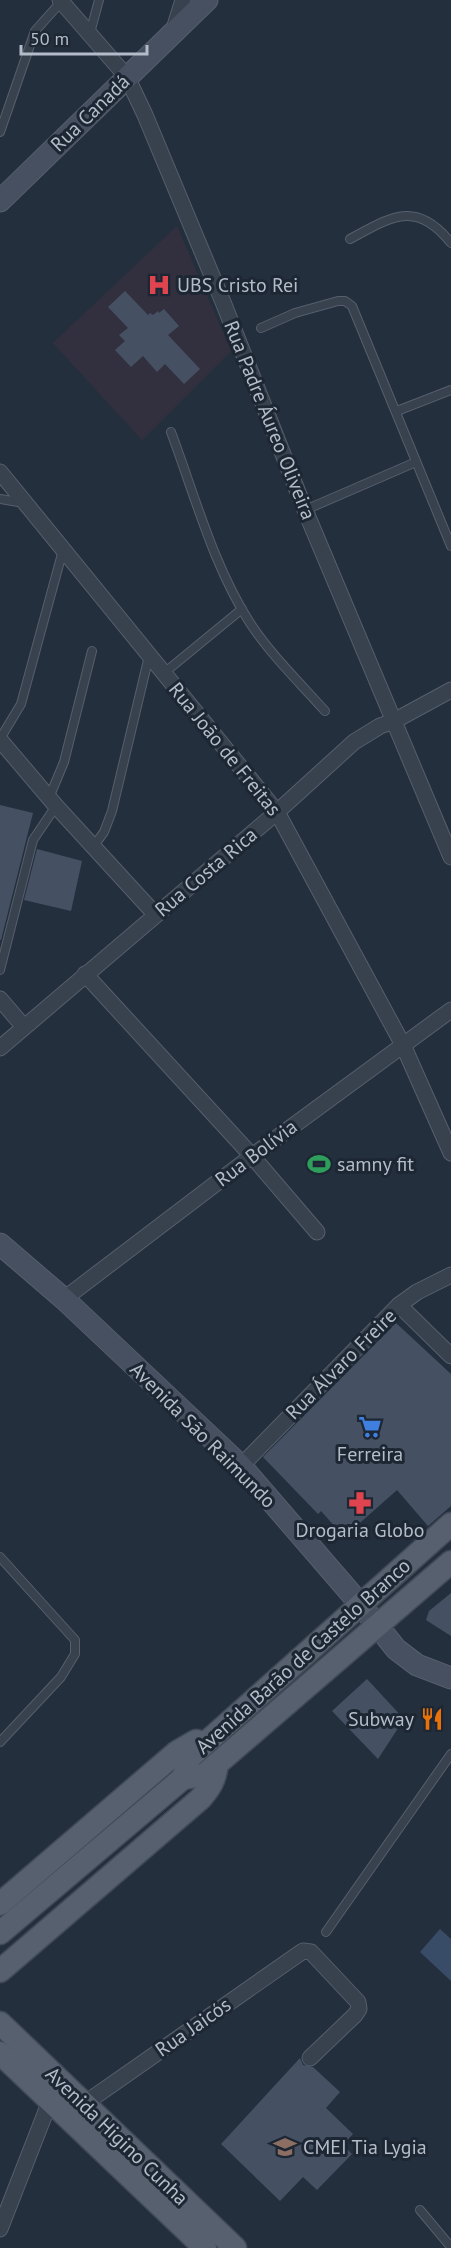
<svg xmlns="http://www.w3.org/2000/svg" width="451" height="2248" viewBox="0 0 451 2248" font-family="'PT Sans',sans-serif">
	<style>
		.medical { fill: #32303f }
		.water { fill: #394c67 }
		.building { fill: #455162 }
		.lines { fill: none; stroke-linecap: round; stroke-linejoin: round }
		.lane-casing { stroke: #565f6c; stroke-width: 10 }
		.street-casing { stroke: #565f6c; stroke-width: 17 }
		.secondary-casing { stroke: #565f6c; stroke-width: 23 }
		.primary-casing { stroke: #414a57; stroke-width: 25 }
		.lane { stroke: #38414e; stroke-width: 8 }
		.street { stroke: #38414e; stroke-width: 15 }
		.secondary { stroke: #465061; stroke-width: 21 }
		.primary { stroke: #56606e; stroke-width: 22 }
		.labels { text-anchor: middle; dominant-baseline: central; stroke-width: 6; stroke-linejoin: round; paint-order: stroke }
		.street-label { font-size: 20px; fill: #b4bcc9; stroke: #1d2633 }
		.poi-label { font-size: 20px; fill: #b4bcc9; stroke: #1d2633; text-anchor: start }
	</style>
	<rect width="100%" height="100%" fill="#242f3e"/>
	<polygon class="medical" points="177,226 231,351 142,440 53,343"/>
	<polygon class="water" points="440,1929 451,1939 451,1981 420,1952"/>
	<g class="building">
		<polygon points="125,291 148,315 150,313 153,315 158,311 159,313 164,309 179,326 168,335 200,369 184,384 165,364 157,372 143,356 131,367 115,350 125,341 119,335 128,328 108,307"/>
		<polygon points="0,805 33,813 1,940 0,940"/>
		<polygon points="37,849 82,861 71,911 24,900"/>
		<polygon points="396,1323 451,1374 451,1506 428,1526 397,1490 344,1537 321,1511 318,1514 263,1457"/>
		<polygon points="451,1593 451,1636 426,1620 429,1611"/>
		<polygon points="367,1679 404,1719 378,1759 332,1711"/>
		<polygon points="300,2058 303,2065 313,2067 340,2092 326,2108 353,2134 343,2145 352,2154 317,2190 303,2177 280,2201 221,2144"/>
	</g>
	<g class="lines">
		<g class="lane-casing">
			<g id="lane">
				<polyline points="90,33 99,0"/>
				<polyline points="0,132 35,31 61,2"/>
				<path d="M 350,239 C 391,217 416,199 451,243"/>
				<polyline points="261,328 295,313 338,301 345,301 352,306 451,546"/>
				<polyline points="397,411 451,390"/>
				<path d="M 171,432 C 195,496 213,565 250,623 C 271,655 300,683 325,711"/>
				<polyline points="0,499 24,503"/>
				<polyline points="305,510 416,462"/>
				<polyline points="164,673 242,609"/>
				<polyline points="0,739 21,704 63,550"/>
				<polyline points="49,798 64,762 92,651"/>
				<polyline points="93,847 104,832 112,811 149,656"/>
				<polyline points="0,970 33,840 56,806"/>
				<polyline points="0,1557 75,1640 75,1654 61,1677 0,1742"/>
				<polyline points="326,1932 451,1754"/>
				<polyline points="420,2210 451,2247"/>
			</g>
		</g>
		<g class="street-casing">
			<g id="street">
				<polyline points="60,0 127,77 145,115 223,302 305,510 451,857"/>
				<polyline points="174,29 183,0"/>
				<polyline points="0,472 277,812 403,1045 451,1153"/>
				<polyline points="0,740 56,806 155,914"/>
				<polyline points="85,974 252,1156 317,1232"/>
				<polyline points="0,999 24,1027"/>
				<polyline points="0,1048 277,812 354,742 380,726 394,721 451,690"/>
				<polyline points="64,1299 252,1156 451,1010"/>
				<polyline points="399,1305 451,1356"/>
				<polyline points="241,1466 399,1305 417,1292 451,1275"/>
				<polyline points="84,2104 303,1951 311,1952 358,2002 359,2009 355,2015 310,2058"/>
				<polyline points="0,2229 50,2101"/>
			</g>
		</g>
		<g class="secondary-casing">
			<g id="secondary">
				<polyline points="0,201 207,0"/>
				<polyline points="0,1244 64,1299 241,1466 360,1604 396,1649 417,1665 451,1678"/>
			</g>
		</g>
		<g class="primary-casing">
			<g id="primary">
				<polyline points="183,1778 189,1758 451,1524"/>
				<polyline points="183,1778 204,1775 451,1562"/>
				<polyline points="0,1904 177,1752 196,1741 200,1742"/>
				<polyline points="0,1933 183,1778"/>
				<path d="M 0,1971 L 200,1799 C 210,1788 215,1780 217,1764"/>
				<polyline points="0,2023 235,2248"/>
				<polyline points="0,2053 205,2248"/>
			</g>
		</g>
		<use href="#lane" class="lane"/>
		<use href="#street" class="street"/>
		<use href="#secondary" class="secondary"/>
		<use href="#primary" class="primary"/>
	</g>
	<defs>
		<g id="hospital-bare" transform="scale(1.8)"><path d="M-5-5h3v3.5h4V-5h3V5h-3V1.5h-4V5h-3Z" fill="#e0444e" stroke="#1d2633" stroke-width="2.5" paint-order="stroke"/></g>
		<g id="stadium-bare" transform="scale(1.8)"><path d="M0-5a6.5 5 0 1 0 0 10a6.5 5 0 1 0 0-10ZM-3.5-1.8h7v3.6h-7Z" fill="#2e9e5b" stroke="#1d2633" stroke-width="2.5" paint-order="stroke"/></g>
		<g id="supermarket-bare" transform="scale(1.8)"><path d="M-6-5.5h2.5l.6 2H6L4.5 2H-2.5L-4.4-4H-6ZM-1.5 3.2a1.3 1.3 0 1 0 .1 0ZM3 3.2a1.3 1.3 0 1 0 .1 0Z" fill="#3f7fe0" stroke="#1d2633" stroke-width="2.5" paint-order="stroke"/></g>
		<g id="pharmacy-bare" transform="scale(1.8)"><path d="M-2-6h4v4h4v4h-4v4h-4v-4h-4v-4h4Z" fill="#e0444e" stroke="#1d2633" stroke-width="2.5" paint-order="stroke"/></g>
		<g id="restaurant-bare" transform="scale(1.8)"><path d="M-5-6h1v4h1v-4h1v4h1v-4h1v5L-1.5 .5V6h-2V.5L-5-1ZM5-6V6H3V1.5H1.5Q1.5-4 5-6Z" fill="#e8710a" stroke="#1d2633" stroke-width="2.5" paint-order="stroke"/></g>
		<g id="school-bare" transform="scale(1.8)"><path d="M0-5L7-2L0 1L-7-2ZM-4 1L0 2.5L4 1V4Q0 6-4 4Z" fill="#8d6e63" stroke="#1d2633" stroke-width="2.5" paint-order="stroke"/></g>
	</defs>
	<g fill-rule="evenodd">
		<use href="#hospital-bare" x="159" y="285"/>
		<use href="#stadium-bare" x="319" y="1164"/>
		<use href="#supermarket-bare" x="370" y="1427"/>
		<use href="#pharmacy-bare" x="360" y="1503"/>
		<use href="#restaurant-bare" x="432" y="1719"/>
		<use href="#school-bare" x="285" y="2147"/>
	</g>
	<g class="labels">
		<g class="street-label">
			<text transform="translate(90 113) rotate(-44)">Rua Canadá</text>
			<text transform="translate(270 420) rotate(68)">Rua Padre Áureo Oliveira</text>
			<text transform="translate(225 749) rotate(51)">Rua João de Freitas</text>
			<text transform="translate(206 872) rotate(-40)">Rua Costa Rica</text>
			<text transform="translate(256 1153) rotate(-37)">Rua Bolívia</text>
			<text transform="translate(341 1364) rotate(-45)">Rua Álvaro Freire</text>
			<text transform="translate(203 1435) rotate(45)">Avenida São Raimundo</text>
			<text transform="translate(303 1656) rotate(-42)">Avenida Barão de Castelo Branco</text>
			<text transform="translate(193 2027) rotate(-35)">Rua Jaicós</text>
			<text transform="translate(117 2136) rotate(44)">Avenida Higino Cunha</text>
		</g>
		<g class="poi-label">
			<text x="177" y="285">UBS Cristo Rei</text>
			<text x="337" y="1164">samny fit</text>
			<text x="370" y="1454" text-anchor="middle">Ferreira</text>
			<text x="360" y="1530" text-anchor="middle">Drogaria Globo</text>
			<text x="414" y="1719" text-anchor="end">Subway</text>
			<text x="303" y="2147">CMEI Tia Lygia</text>
		</g>
	</g>
	<path d="M21 45v9h126v-9" fill="none" stroke="#b4bcc9" stroke-width="3"/>
	<text x="30" y="45" font-size="18" fill="#b4bcc9" stroke="#1d2633" stroke-width="4.5" paint-order="stroke">50 m</text>
</svg>
